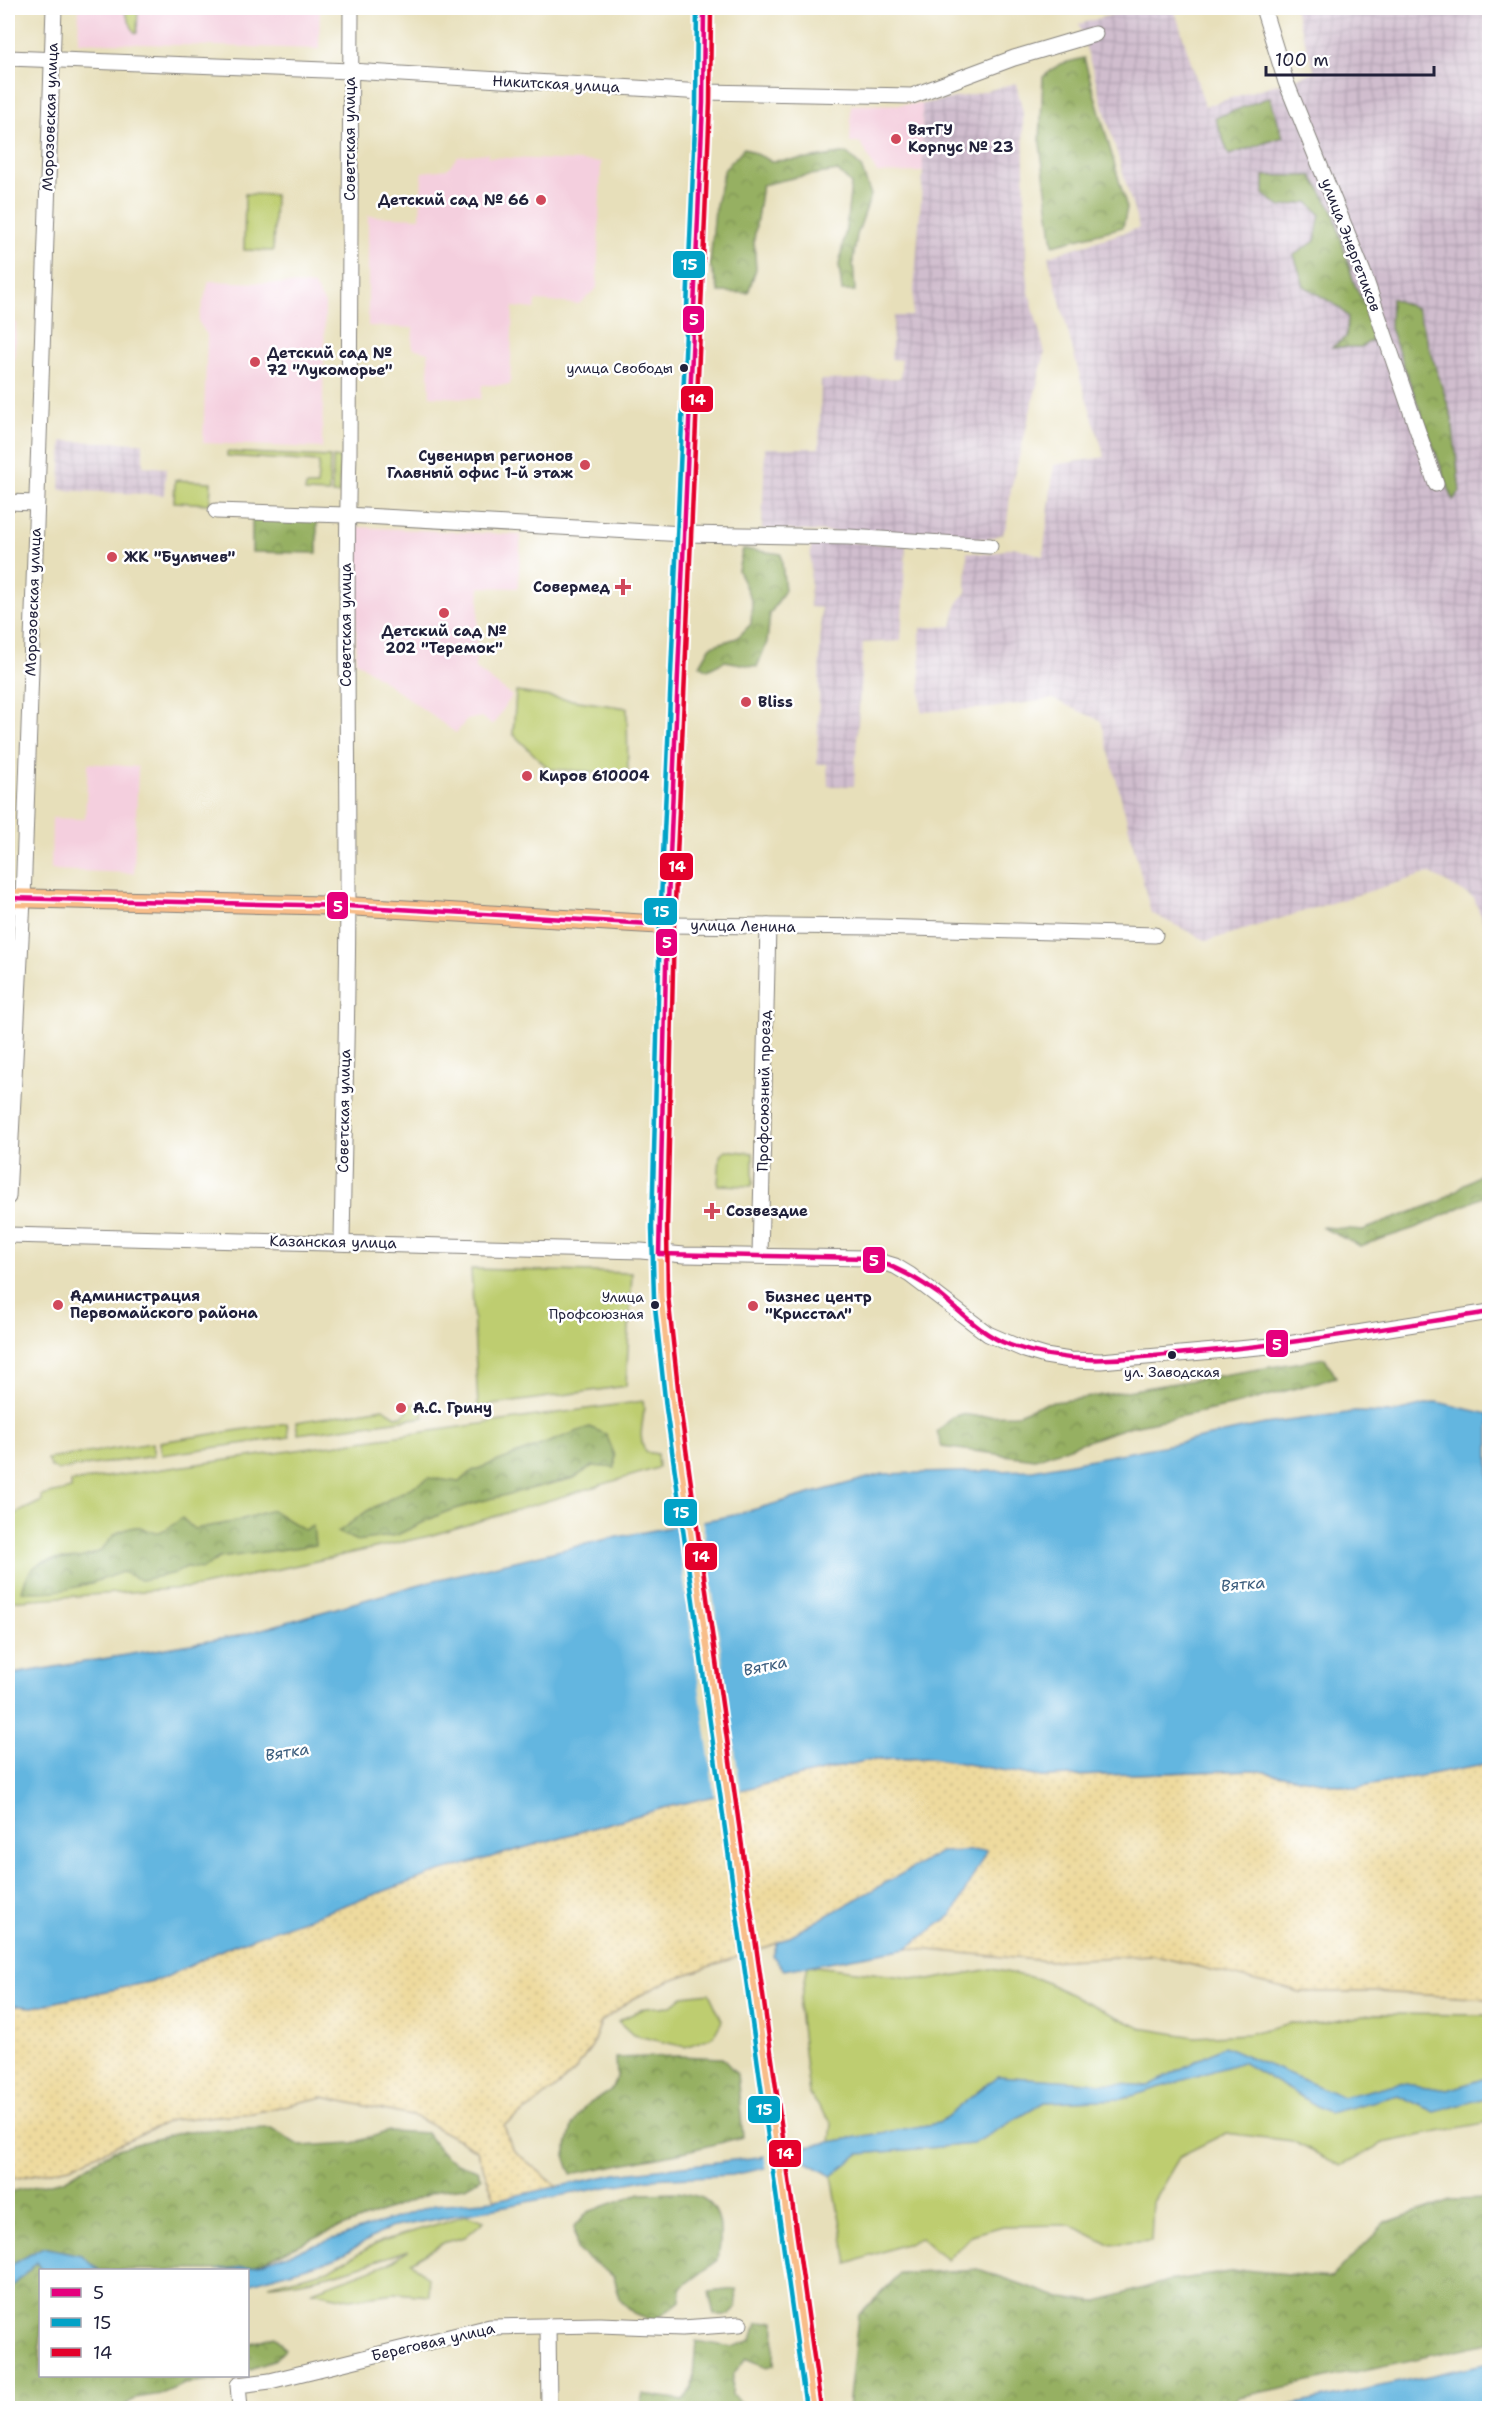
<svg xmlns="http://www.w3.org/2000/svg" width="1497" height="2416" viewBox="0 0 1497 2416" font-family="'Shantell Sans',sans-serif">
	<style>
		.built { fill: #f4cfde }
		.industrial { fill: url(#industrial-grid) }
		.green { fill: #becd70; stroke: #707856; stroke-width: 1.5 }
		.forest { fill: url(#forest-crowns); stroke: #5c694e; stroke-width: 1.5 }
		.sand { fill: url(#sand-dots); stroke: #887e6c; stroke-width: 1.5 }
		.water { fill: #64b6e0; stroke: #436c8e; stroke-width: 1.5 }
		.pier { fill: #e7dfba }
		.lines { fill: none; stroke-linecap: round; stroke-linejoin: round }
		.minor-casing { stroke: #84807a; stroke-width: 17 }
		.major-casing { stroke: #84807a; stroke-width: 20 }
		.minor { stroke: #fff; stroke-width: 15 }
		.major { stroke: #f8bd89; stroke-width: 18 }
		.bus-1-casing { stroke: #fff; stroke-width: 9 }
		.bus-2-casing { stroke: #fff; stroke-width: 9 }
		.bus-3-casing { stroke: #fff; stroke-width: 9 }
		.bus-1 { stroke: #e5007d; stroke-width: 4.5 }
		.bus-2 { stroke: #02a2c7; stroke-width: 4.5 }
		.bus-3 { stroke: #e4002b; stroke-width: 4.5 }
		.poi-dot { fill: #d1495b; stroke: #fff; stroke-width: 2 }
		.bus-dot { fill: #22223b; stroke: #fff; stroke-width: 2 }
		.labels { text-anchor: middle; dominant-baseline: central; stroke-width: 5; stroke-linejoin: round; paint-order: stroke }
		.bus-label { font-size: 14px; fill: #22223b; stroke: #fff; text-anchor: end }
		.street-label { font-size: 15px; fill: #22223b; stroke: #fff }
		.poi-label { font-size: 15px; font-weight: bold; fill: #22223b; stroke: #fff; text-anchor: start }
		.water-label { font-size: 16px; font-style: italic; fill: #3c5d7d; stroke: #fff }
		.line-badge { stroke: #fff; stroke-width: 2 }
		.badge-label { font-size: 16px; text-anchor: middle; font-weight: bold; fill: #fff }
	</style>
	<defs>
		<pattern id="industrial-grid" width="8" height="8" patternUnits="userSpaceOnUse" patternTransform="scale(1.5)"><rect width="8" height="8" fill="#d0bdce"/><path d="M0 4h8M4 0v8" fill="none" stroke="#b2a2b2"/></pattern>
		<pattern id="forest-crowns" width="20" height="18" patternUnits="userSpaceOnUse" patternTransform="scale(1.5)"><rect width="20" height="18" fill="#96b062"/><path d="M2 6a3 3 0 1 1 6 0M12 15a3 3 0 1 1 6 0" fill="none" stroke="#7a8f52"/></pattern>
		<pattern id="sand-dots" width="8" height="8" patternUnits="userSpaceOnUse" patternTransform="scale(1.5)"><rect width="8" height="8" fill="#eeda9e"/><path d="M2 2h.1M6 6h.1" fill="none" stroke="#ccbb89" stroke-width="1.8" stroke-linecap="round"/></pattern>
	</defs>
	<rect width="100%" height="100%" fill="#fff"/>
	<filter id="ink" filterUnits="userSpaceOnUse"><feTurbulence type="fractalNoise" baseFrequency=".0167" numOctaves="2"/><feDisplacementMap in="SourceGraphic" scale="12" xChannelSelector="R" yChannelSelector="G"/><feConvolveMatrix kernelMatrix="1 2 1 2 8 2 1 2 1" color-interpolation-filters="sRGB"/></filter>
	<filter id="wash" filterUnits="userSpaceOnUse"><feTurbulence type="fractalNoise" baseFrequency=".008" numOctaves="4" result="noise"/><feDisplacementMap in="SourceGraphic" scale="24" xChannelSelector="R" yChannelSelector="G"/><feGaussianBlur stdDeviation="1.35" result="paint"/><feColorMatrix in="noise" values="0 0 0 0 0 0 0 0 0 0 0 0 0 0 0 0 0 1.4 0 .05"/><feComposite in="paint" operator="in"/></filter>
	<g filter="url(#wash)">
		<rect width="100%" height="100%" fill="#e7dfba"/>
		<g class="built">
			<polygon points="79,8 320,8 319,49 78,42"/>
			<polygon points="922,104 923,172 877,173 861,143 850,143 851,105"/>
			<polygon points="488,153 488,157 601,162 597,288 579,304 536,301 535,309 513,307 510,385 482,385 481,399 430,396 428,352 412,348 413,328 368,326 368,216 420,218 422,172 447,169 458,156"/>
			<polygon points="209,281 313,285 325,304 322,448 203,443 207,335 198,321"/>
			<polygon points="8,321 16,322 11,427 8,427"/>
			<polygon points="356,527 521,535 518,588 480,587 475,668 512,696 493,725 481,717 467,720 456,733 356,661"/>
			<polygon points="88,763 138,767 134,873 51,870 52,818 85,819"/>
		</g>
		<g class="industrial">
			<polygon points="1135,8 1174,8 1205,106 1315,72 1294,8 1489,8 1489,937 1474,898 1429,873 1207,941 1151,913 1101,721 1053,699 991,708 921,712 920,628 952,626 957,604 966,592 967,552 990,554 1014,547 1043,556 1054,465 1105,457 1081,381 1048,256 1139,228 1079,24"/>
			<polygon points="1016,83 1023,112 1026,261 1029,292 1045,353 1011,489 1007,523 1003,534 988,539 762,529 765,448 819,448 821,380 901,378 901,360 891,359 894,316 912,316 923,172 922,104 970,95"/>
			<polygon points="62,441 143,443 143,466 166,468 164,495 60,490"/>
			<polygon points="811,540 906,545 901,641 863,643 854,786 828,786 827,764 817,764 821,608 810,607"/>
		</g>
		<g class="green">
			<polygon points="123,8 138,8 137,33 134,32"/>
			<polygon points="245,194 275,195 273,251 244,250"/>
			<polygon points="227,452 330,457 329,493 305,492 306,486 317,486 319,462 227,456"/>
			<polygon points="333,457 340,458 339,494 332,494"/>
			<polygon points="175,480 211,482 210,504 174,502"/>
			<polygon points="516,692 627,708 628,774 549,769 513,734"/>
			<polygon points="725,1150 753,1153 753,1184 751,1186 718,1185 720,1156"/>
			<polygon points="471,1269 632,1273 626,1386 478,1407"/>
			<path d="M 643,1401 C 647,1419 635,1433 646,1452 L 657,1454 L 658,1468 L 429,1536 L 198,1587 L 8,1601 L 8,1517 L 42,1501 L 41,1496 L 71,1489 L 71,1482 Z"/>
			<polygon points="422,1403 424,1417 298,1434 296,1422 383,1408 396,1416 402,1416 407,1412 407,1405"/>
			<polygon points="287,1423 289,1437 162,1455 160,1442"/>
			<polygon points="152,1443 154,1456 57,1470 51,1467 47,1459"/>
			<polygon points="807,1965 929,1980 991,1969 1039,1979 1140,2028 1195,2037 1247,2034 1291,2023 1318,2024 1375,2014 1489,2015 1489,2077 1448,2090 1399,2083 1343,2097 1224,2046 1149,2086 997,2076 939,2123 830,2142 832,2123 809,2094 799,2009"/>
			<polygon points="709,1993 722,2021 713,2037 685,2047 633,2035 618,2021 645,2008 671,2006 683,1996"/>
			<polygon points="1242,2062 1329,2113 1398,2095 1434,2112 1489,2097 1489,2122 1383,2143 1341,2166 1292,2141 1226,2133 1180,2156 1153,2202 1151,2241 1108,2244 1071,2225 1003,2226 972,2235 947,2260 921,2238 848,2264 832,2176 859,2154 973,2144 1045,2102 1122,2099"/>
			<path d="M 467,2215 L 484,2221 L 465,2237 L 443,2243 L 411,2262 L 428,2278 L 430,2296 L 395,2293 L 350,2299 L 312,2291 L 389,2263 L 409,2250 C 362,2265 318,2282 268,2285 L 328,2270 L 382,2241 Z"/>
		</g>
		<g class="forest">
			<polygon points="1084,58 1127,208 1123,227 1053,245 1040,143 1043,77 1060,64"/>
			<polygon points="1270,97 1283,137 1229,155 1215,118"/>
			<polygon points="744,148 771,161 807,159 847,153 861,167 871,195 857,235 853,260 855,291 842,291 839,265 846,228 851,184 838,171 797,177 762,185 754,240 756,269 748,293 719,292 710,265 715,209 724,170"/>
			<polygon points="1264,176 1312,176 1333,211 1354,283 1370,317 1374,339 1361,347 1332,347 1346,337 1348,317 1339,307 1304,286 1294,255 1315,241 1320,214 1308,202 1281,207 1264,195"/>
			<polygon points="1391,298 1417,309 1452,418 1460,492 1453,500 1390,328"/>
			<polygon points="252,519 317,520 317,553 252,552"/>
			<polygon points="743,549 781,554 785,590 770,614 767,642 757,667 725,661 708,670 700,665 711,646 737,638 751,624 752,602 738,570"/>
			<polygon points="1489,1168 1489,1194 1418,1227 1360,1246 1321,1227 1363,1230 1439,1202"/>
			<polygon points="1325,1358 1336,1377 1231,1406 1128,1427 1035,1459 942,1447 937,1432 953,1417 961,1414 975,1416 1015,1415 1045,1403 1085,1398"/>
			<polygon points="589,1427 606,1434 615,1456 615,1468 593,1466 574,1478 478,1502 443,1513 397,1535 357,1541 338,1532 367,1511 429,1478 459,1482 472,1471"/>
			<path d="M 272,1510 L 304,1530 L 313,1526 L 315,1545 L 219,1558 L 202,1569 L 186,1567 L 176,1573 L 141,1580 L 122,1572 C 89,1585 58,1595 22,1591 C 33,1544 67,1568 98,1552 C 107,1547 111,1533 122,1531 C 127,1529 135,1526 140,1527 C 144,1528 149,1532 153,1532 C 164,1533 174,1524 182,1518 L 194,1529 L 233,1522 Z"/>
			<polygon points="679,2056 722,2058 737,2074 743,2137 683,2152 571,2174 565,2155 572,2126 586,2105 611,2090 617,2077 616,2058"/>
			<path d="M 271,2128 L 301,2146 L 353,2143 L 389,2131 L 427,2133 C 444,2158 448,2161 477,2170 L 481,2178 L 465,2187 L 440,2190 L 323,2234 L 253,2266 L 217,2270 L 99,2270 L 81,2255 L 43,2247 L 8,2267 L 8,2192 L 64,2180 L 114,2150 L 186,2131 Z"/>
			<path d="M 678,2192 C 686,2194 695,2195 702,2198 C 725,2210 721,2239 718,2260 L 681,2288 L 680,2301 L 655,2321 L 638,2316 L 621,2301 L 614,2277 L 577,2250 L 574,2226 L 588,2212 L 640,2193 Z"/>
			<polygon points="1489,2199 1489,2343 1239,2397 1225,2408 848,2408 858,2316 900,2274 978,2269 1061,2298 1098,2301 1168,2281 1244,2270 1331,2278 1386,2223 1451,2200"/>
			<polygon points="37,2262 42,2270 40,2376 233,2376 221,2380 185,2384 161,2394 136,2398 127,2404 128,2408 8,2408 8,2291"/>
			<polygon points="736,2289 737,2307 730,2315 714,2315 709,2292"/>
			<polygon points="775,2321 774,2365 767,2367 746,2358 733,2374 732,2395 746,2408 610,2408 639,2408 643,2394 683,2400 692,2389 696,2341 732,2347 752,2340 757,2323"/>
			<polygon points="275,2336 285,2350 273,2361 248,2370 248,2344"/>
		</g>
		<polygon class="sand" points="932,1758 1042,1777 1254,1770 1356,1788 1489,1763 1489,1999 1378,1992 1300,1992 1152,1955 1047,1961 907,1948 953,1914 777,1943 668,1981 631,2000 601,2022 592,2046 574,2072 532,2107 504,2125 512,2149 558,2187 495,2200 477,2150 416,2117 323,2097 253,2113 171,2120 70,2167 8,2180 8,2005 33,2007 162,1979 230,1946 432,1874 663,1808 869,1760"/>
		<g class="water">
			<polygon points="1437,1402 1489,1414 1489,1763 1356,1788 1254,1770 1042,1777 932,1758 869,1760 663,1808 432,1874 230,1946 162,1979 33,2007 8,2005 8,1675 238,1636 431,1581 607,1539 730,1516 882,1474 1033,1470 1173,1444 1265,1424 1355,1412 1392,1413"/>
			<polygon points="987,1850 953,1914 907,1948 784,1970 773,1956 777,1943 941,1852"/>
			<polygon points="1224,2046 1343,2097 1399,2083 1448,2090 1489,2077 1489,2097 1434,2112 1398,2095 1329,2113 1242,2062 1122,2099 1045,2102 973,2144 859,2154 832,2176 803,2160 732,2175 649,2179 389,2228 335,2259 248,2284 248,2270 217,2270 253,2266 434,2205 495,2200 616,2174 759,2157 830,2142 939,2123 997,2076 1149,2086"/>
			<polygon points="43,2247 81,2255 99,2270 42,2270 37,2262 8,2291 8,2267"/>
			<polygon points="1489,2363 1489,2408 1278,2408 1296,2404"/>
		</g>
		<g class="pier">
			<polygon points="702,1518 741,1793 715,1799 676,1523"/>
			<polygon points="790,2147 793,2165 767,2170 764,2153"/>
		</g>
	</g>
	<g filter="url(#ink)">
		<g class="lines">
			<g class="minor-casing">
				<g id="minor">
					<polyline points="1263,8 1286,82 1363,272 1436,484"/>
					<polyline points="8,58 351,71 703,92 912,96 1014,58 1095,34"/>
					<polyline points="8,502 36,503"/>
					<polyline points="216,511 346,515 684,534 849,537 990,546"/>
					<polyline points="667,925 876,927 1155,935"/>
					<polyline points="8,1197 23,899 54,8"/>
					<polyline points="8,1235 641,1251 684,1255 868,1258 895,1266 910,1275 988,1334 1025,1350 1045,1356 1070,1360 1101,1361 1281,1345 1490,1312"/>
					<path d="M 342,1242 C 344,1121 348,1000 348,879 C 348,737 345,595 349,453 L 351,8"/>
					<polyline points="760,1255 768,926"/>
					<polyline points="548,2326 549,2408"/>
					<polyline points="240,2408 238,2385 270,2381 490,2327 599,2325 682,2328 740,2324"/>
				</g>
			</g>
			<g class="major-casing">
				<g id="major">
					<polyline points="704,8 703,103 667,925 659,1228 661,1297 673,1407 814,2408"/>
					<polyline points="8,898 347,906 667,925"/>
				</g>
			</g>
			<use href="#minor" class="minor"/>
			<use href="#major" class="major"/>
			<g class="bus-1-casing">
				<g id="bus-1">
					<polyline points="8,898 347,906 667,925"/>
					<polyline points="659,1254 667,925 703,103 704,8"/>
					<path d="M 659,1254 L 868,1258 C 895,1266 917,1278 940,1295 C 962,1313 982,1335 1010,1345 C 1076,1368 1130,1358 1198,1352 C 1296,1344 1392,1327 1490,1312"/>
				</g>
			</g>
			<g class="bus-2-casing">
				<polyline id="bus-2" points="697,8 696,103 660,925 652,1228 654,1298 666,1408 806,2408"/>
			</g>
			<g class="bus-3-casing">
				<polyline id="bus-3" points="711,8 710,103 674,925 667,1228 668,1296 680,1406 821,2407"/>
			</g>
			<use href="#bus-1" class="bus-1"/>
			<use href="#bus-2" class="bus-2"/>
			<use href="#bus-3" class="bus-3"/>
		</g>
	</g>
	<g class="poi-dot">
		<circle cx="896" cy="139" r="6"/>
		<circle cx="541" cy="200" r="6"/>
		<circle cx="255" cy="362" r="6"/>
		<circle cx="585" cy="465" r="6"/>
		<circle cx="112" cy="557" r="6"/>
		<path d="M620 578h6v6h6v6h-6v6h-6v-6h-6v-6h6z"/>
		<circle cx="444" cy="613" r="6"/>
		<circle cx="746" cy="702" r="6"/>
		<circle cx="527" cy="776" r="6"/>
		<path d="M709 1202h6v6h6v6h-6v6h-6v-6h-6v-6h6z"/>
		<circle cx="58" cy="1305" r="6"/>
		<circle cx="753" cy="1306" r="6"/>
		<circle cx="401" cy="1408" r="6"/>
	</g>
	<g class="bus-dot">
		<circle cx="684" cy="368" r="5"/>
		<circle cx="655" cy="1305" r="5"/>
		<circle cx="1172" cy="1355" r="5"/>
	</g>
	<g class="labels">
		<g class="bus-label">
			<text x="673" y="368">улица Свободы</text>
			<text x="644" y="1297">Улица<tspan x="644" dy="17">Профсоюзная</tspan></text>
			<text x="1172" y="1372" text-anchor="middle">ул. Заводская</text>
		</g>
		<g class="street-label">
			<text transform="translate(556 84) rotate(3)">Никитская улица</text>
			<text transform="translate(50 117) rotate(-88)">Морозовская улица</text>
			<text transform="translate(350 139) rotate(-90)">Советская улица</text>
			<text transform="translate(1351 245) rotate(69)">улица Энергетиков</text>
			<text transform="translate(33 602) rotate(-88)">Морозовская улица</text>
			<text transform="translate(346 625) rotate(-90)">Советская улица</text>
			<text transform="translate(743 926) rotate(1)">улица Ленина</text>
			<text transform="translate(764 1091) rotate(-89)">Профсоюзный проезд</text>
			<text transform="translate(344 1111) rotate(-89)">Советская улица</text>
			<text transform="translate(333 1242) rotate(1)">Казанская улица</text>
			<text transform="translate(433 2342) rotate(-13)">Береговая улица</text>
		</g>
		<g class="poi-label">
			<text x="908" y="130">ВятГУ<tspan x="908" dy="17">Корпус № 23</tspan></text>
			<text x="529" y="200" text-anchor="end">Детский сад № 66</text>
			<text x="267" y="353">Детский сад №<tspan x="267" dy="17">72 "Лукоморье"</tspan></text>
			<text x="573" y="456" text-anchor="end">Сувениры регионов<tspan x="573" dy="17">Главный офис 1-й этаж</tspan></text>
			<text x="124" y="557">ЖК "Булычев"</text>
			<text x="610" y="587" text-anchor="end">Совермед</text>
			<text x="444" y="631" text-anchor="middle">Детский сад №<tspan x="444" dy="17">202 "Теремок"</tspan></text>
			<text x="758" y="702">Bliss</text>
			<text x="539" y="776">Киров 610004</text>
			<text x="726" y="1211">Созвездие</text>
			<text x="70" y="1296">Администрация<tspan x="70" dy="17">Первомайского района</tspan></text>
			<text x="765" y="1297">Бизнес центр<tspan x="765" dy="17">"Крисстал"</tspan></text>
			<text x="413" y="1408">А.С. Грину</text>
		</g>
		<g class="water-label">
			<text transform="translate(1243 1584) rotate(-5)">Вятка</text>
			<text transform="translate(765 1666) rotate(-12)">Вятка</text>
			<text transform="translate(287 1752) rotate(-9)">Вятка</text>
		</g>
	</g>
	<g class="line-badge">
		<rect x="672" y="250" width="34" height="29" rx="6" fill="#02a2c7"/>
		<rect x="682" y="305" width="23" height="29" rx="6" fill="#e5007d"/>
		<rect x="680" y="385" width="34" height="28" rx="6" fill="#e4002b"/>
		<rect x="659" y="852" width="35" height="29" rx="6" fill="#e4002b"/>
		<rect x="326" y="891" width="23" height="29" rx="6" fill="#e5007d"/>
		<rect x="643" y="897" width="35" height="29" rx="6" fill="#02a2c7"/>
		<rect x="655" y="928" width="23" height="29" rx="6" fill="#e5007d"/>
		<rect x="862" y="1246" width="24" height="28" rx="6" fill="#e5007d"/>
		<rect x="1265" y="1329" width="24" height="29" rx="6" fill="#e5007d"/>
		<rect x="663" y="1498" width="35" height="29" rx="6" fill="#02a2c7"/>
		<rect x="684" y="1542" width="34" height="29" rx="6" fill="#e4002b"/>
		<rect x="747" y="2095" width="34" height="29" rx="6" fill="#02a2c7"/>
		<rect x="768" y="2139" width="34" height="29" rx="6" fill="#e4002b"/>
	</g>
	<g class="badge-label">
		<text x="689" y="270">15</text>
		<text x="694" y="325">5</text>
		<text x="697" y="405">14</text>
		<text x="677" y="872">14</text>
		<text x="338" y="912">5</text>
		<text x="661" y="917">15</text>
		<text x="667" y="948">5</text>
		<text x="874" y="1266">5</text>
		<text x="1277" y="1350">5</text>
		<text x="681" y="1518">15</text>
		<text x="701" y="1562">14</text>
		<text x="764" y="2115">15</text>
		<text x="785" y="2159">14</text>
	</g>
	<rect width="1497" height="2416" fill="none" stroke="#fff" stroke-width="30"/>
	<rect x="39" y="2269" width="210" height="108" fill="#ffffff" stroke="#a7a7b1" stroke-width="1.5"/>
	<rect x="51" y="2288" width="30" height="9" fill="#e5007d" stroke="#a7a7b1" stroke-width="1.5"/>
	<text x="93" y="2299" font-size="18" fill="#22223b">5</text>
	<rect x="51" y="2318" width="30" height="9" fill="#02a2c7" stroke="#a7a7b1" stroke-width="1.5"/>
	<text x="93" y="2329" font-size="18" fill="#22223b">15</text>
	<rect x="51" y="2348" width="30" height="9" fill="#e4002b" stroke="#a7a7b1" stroke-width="1.5"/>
	<text x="93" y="2359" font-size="18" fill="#22223b">14</text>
	<path d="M1266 66v9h168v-9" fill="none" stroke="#22223b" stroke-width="3"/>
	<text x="1275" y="66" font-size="18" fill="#22223b" stroke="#ffffff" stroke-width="4.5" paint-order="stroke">100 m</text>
</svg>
